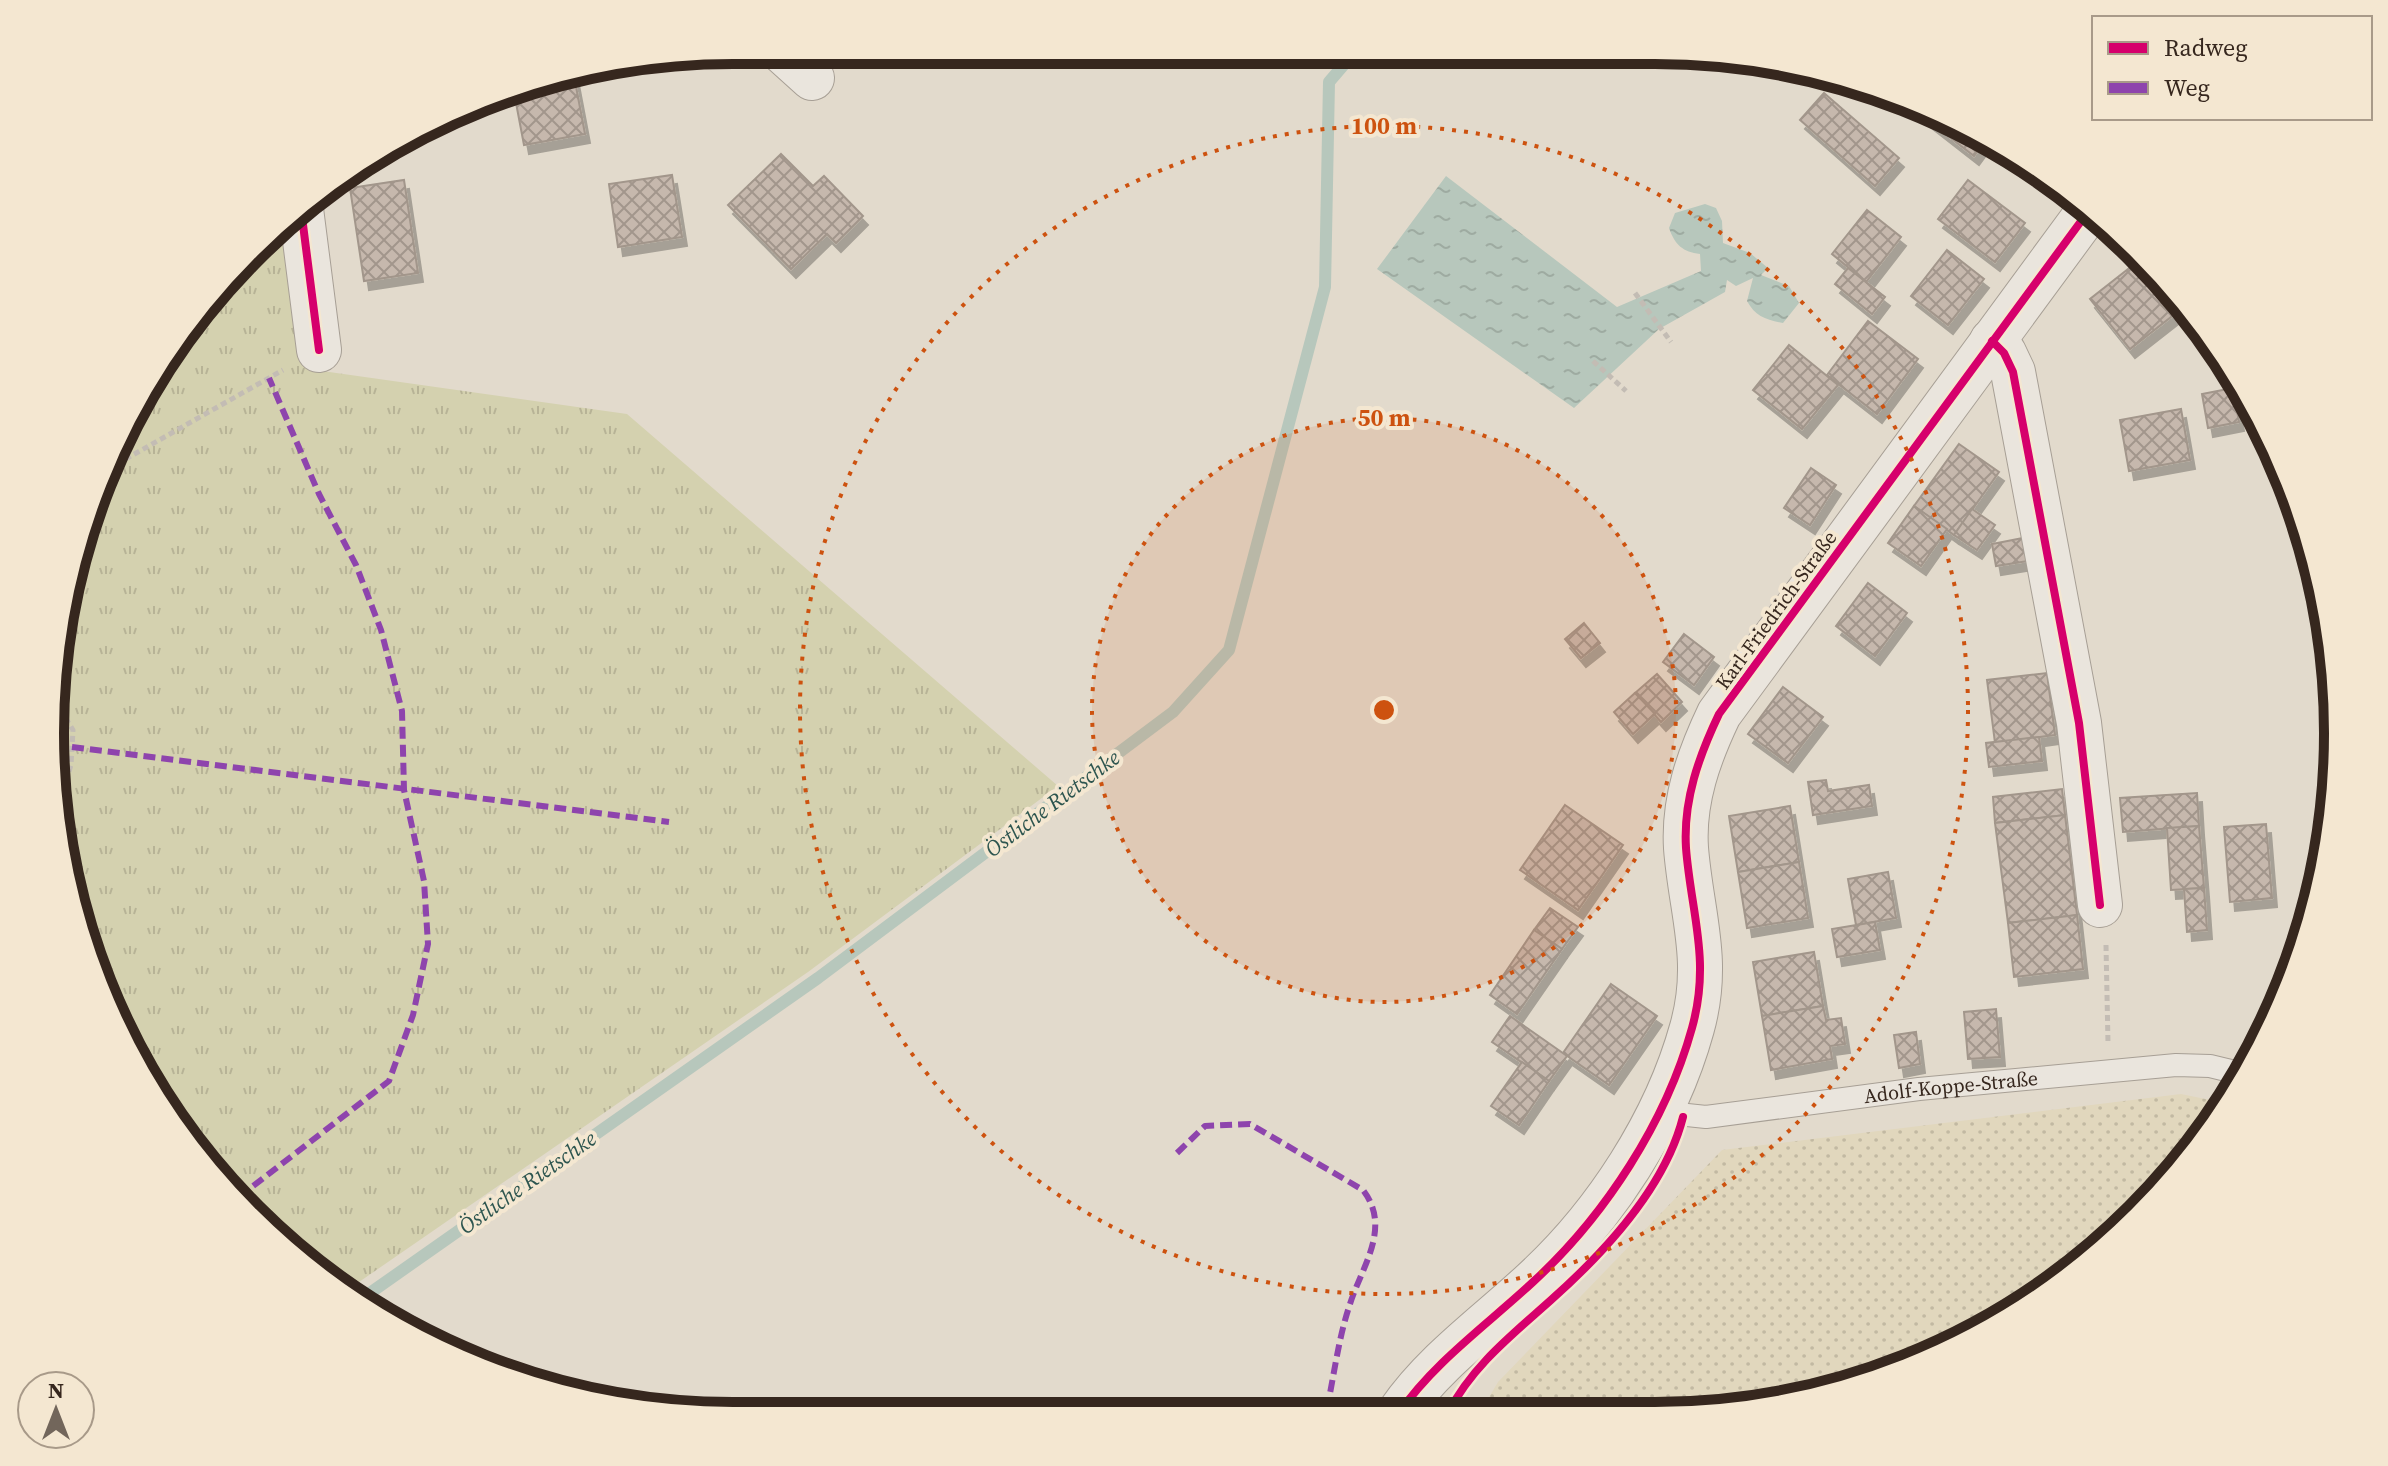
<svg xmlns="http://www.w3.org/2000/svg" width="2388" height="1466" viewBox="0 0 2388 1466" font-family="'Source Serif 4',serif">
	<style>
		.farmland { fill: url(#farmland-dots) }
		.grass { fill: url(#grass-tufts) }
		.water { fill: url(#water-ripples) }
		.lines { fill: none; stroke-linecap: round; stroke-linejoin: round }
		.stream { stroke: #b7c7bc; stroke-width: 12 }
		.building { fill: url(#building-cross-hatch); stroke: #a2968b; stroke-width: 2; filter: url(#shadow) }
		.service-casing { stroke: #a79f95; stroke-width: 24 }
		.minor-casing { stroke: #a79f95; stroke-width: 46 }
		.tertiary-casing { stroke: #a79f95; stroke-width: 46 }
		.path { stroke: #c3bcb4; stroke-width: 5; stroke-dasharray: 6 4; stroke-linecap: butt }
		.service { stroke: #eae5dd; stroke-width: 22 }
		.minor { stroke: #eae5dd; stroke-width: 44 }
		.tertiary { stroke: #eae5dd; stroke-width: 44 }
		.quiet { stroke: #8e44ad; stroke-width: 6; stroke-dasharray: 12 6; stroke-linecap: butt }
		.cycleway-casing { stroke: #f4e7d1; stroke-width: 13 }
		.cycleway { stroke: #d6006c; stroke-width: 8 }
		.ring { fill: none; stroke: #cd520f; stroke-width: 4; stroke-dasharray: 4 8 }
		.labels { text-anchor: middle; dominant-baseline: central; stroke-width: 8; stroke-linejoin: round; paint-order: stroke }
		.street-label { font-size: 20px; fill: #36271e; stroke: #f4e7d1 }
		.water-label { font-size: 22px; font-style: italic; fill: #2d554f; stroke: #f4e7d1 }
		.rim { fill: none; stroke: #36271e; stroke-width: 10 }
		.centre { fill: #cd520f; stroke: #f4e7d1; stroke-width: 4 }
		.ring-label { font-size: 24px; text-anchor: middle; font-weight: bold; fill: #cd520f; stroke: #f4e7d1; stroke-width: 8; stroke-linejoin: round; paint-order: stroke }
	</style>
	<defs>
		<pattern id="farmland-dots" width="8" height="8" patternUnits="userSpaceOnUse" patternTransform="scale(2)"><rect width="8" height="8" fill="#e1d7bd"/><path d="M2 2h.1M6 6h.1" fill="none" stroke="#c2b9a2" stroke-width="1.8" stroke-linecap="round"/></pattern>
		<pattern id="grass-tufts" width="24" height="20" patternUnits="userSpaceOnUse" patternTransform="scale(2)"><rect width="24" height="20" fill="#d4d1af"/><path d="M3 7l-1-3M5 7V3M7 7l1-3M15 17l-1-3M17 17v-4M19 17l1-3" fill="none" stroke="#b7b396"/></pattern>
		<pattern id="water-ripples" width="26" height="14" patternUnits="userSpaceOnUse" patternTransform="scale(2)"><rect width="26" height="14" fill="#b7c7bc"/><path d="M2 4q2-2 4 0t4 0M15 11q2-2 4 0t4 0" fill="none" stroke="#9eaba1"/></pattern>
		<pattern id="building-cross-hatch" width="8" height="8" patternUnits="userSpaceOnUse" patternTransform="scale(2)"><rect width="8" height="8" fill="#c6b8ad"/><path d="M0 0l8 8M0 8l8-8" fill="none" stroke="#a2968c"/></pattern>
		<filter id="shadow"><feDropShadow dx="5" dy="9" stdDeviation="0" flood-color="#0004"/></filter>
	</defs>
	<rect width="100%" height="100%" fill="#e2dacc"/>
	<polygon class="farmland" points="2181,1094 2225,1103 2197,1148 2106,1246 1996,1325 1832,1393 1700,1414 1479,1414 1498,1382 1722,1150"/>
	<polygon class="grass" points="288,223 308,369 627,414 1058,786 808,972 346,1291 318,1275 191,1148 86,952 50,733 86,514 165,353"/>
	<path class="water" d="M 1446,176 L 1617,307 L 1701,271 L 1700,254 C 1683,252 1675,245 1669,228 L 1675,213 L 1705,204 L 1716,208 L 1722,221 L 1723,243 L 1750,253 L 1768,268 L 1761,275 L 1789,286 L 1799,303 L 1783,323 C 1766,320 1755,316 1747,301 L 1753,278 L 1736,286 L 1727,280 L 1725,292 L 1659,329 L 1574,408 L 1377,269 Z"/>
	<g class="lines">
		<polyline class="stream" points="360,1300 818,978 1173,712 1229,650 1325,287 1329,82 1353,54"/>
	</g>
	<g class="building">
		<polygon points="574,76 585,134 524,145 513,87"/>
		<polygon points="1824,93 1899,158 1875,186 1800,120"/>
		<polygon points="1930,110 1985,141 1974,156 1924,117"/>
		<polygon points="781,154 813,186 824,176 863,216 836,243 827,234 791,269 728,205"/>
		<polygon points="672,175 682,237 618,247 609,184"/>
		<polygon points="404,180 418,273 364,281 350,188"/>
		<polygon points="1968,180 2025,223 1995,262 1938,219"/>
		<polygon points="1867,210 1901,237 1866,282 1832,254"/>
		<polygon points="1947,250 1984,279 1948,325 1911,296"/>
		<polygon points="2142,258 2168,282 2185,306 2130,349 2090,299"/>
		<polygon points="1848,268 1885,297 1872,314 1835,284"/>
		<polygon points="1868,321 1918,359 1877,414 1827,375"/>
		<polygon points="1789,345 1838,385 1802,429 1753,390"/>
		<polygon points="2233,388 2239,422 2208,428 2202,394"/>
		<polygon points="2181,409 2190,460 2129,471 2120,420"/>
		<polygon points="1959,444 1999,472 1954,535 1914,506"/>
		<polygon points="1811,468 1836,485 1810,525 1784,508"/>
		<polygon points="1914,506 1947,529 1921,566 1888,543"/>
		<polygon points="1972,509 1995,525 1977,550 1954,535"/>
		<polygon points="2023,538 2028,561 1996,566 1992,544"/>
		<polygon points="1868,583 1907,613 1875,656 1836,626"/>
		<polygon points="1584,623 1600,643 1581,658 1565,639"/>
		<polygon points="1684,634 1714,657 1694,685 1663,662"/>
		<polygon points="2047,673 2055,735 1995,743 1987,680"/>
		<polygon points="1657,674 1682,702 1661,722 1635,693"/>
		<polygon points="1783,687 1823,717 1788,763 1748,734"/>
		<polygon points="1635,693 1655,714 1633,734 1614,712"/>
		<polygon points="2039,737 2042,761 1989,767 1986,743"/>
		<polygon points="1826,780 1828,791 1869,785 1872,806 1813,815 1808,782"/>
		<polygon points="2062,789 2065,815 1995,823 1993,797"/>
		<polygon points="2197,793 2199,826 2123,832 2120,798"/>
		<polygon points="1565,805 1623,845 1578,910 1520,870"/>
		<polygon points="1790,806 1799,862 1738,872 1729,816"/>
		<polygon points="2065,815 2077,915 2008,923 1995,823"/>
		<polygon points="2266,824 2272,898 2230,902 2224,827"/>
		<polygon points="2199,826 2204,888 2171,890 2167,828"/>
		<polygon points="1799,862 1808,918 1747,928 1738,872"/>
		<polygon points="1888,872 1896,918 1856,925 1848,879"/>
		<polygon points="2204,888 2207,930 2187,932 2184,889"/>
		<polygon points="1550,908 1578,927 1562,949 1534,930"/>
		<polygon points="2077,915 2083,969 2014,977 2008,923"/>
		<polygon points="1875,922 1880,950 1837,957 1832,929"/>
		<polygon points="1534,930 1562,949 1517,1014 1490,995"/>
		<polygon points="1814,952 1823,1006 1762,1016 1753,962"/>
		<polygon points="1611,984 1657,1016 1609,1085 1563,1053"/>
		<polygon points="1823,1006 1826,1020 1841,1018 1845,1044 1830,1046 1832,1059 1771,1070 1762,1016"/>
		<polygon points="1996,1009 2000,1057 1968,1059 1964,1012"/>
		<polygon points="1510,1016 1567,1056 1549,1081 1492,1042"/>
		<polygon points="1916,1032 1920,1064 1899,1068 1894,1035"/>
		<polygon points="1522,1062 1549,1081 1519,1125 1491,1106"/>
	</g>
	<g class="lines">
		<g class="service-casing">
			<g id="service">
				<path id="s1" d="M 1659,1112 L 1706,1117 L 1919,1089 L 2176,1065 L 2210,1066 L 2243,1074"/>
			</g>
		</g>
		<g class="minor-casing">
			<g id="minor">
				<polyline points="781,50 812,78"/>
				<polyline points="301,209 319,350"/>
				<polyline points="1992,341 2004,353 2013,372 2079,723 2100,905"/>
			</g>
		</g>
		<g class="tertiary-casing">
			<path id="tertiary" d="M 1399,1413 C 1434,1362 1488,1324 1533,1282 C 1605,1216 1666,1122 1692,1028 C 1711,960 1691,913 1686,848 C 1683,800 1699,756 1719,714 L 2090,209"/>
		</g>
		<g class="path">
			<polyline points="1635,293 1671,342"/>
			<polyline points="1593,361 1626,391"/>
			<polyline points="108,469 283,370"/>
			<polyline points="55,701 73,730 71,765 61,797"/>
			<polyline points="2106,945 2108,1043"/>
		</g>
		<use href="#service" class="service"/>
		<use href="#minor" class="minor"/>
		<use href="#tertiary" class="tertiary"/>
		<g class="quiet">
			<polyline points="72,747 669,822"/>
			<path d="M 1177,1153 L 1205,1126 L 1250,1124 L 1363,1190 C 1392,1228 1362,1266 1350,1304 C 1338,1339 1334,1377 1326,1413"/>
			<polyline points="239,1197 389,1081 413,1015 428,944 424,881 404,790 402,711 381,630 356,565 319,494 269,378"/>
		</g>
		<g class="cycleway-casing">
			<g id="cycleway">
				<polyline points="301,209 319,350"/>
				<polyline points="1992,341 2004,353 2013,372 2079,723 2100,905"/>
				<path d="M 1399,1413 C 1434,1362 1488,1324 1533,1282 C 1605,1216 1666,1122 1692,1028 C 1711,960 1691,913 1686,848 C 1683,800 1699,756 1719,714 L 2090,209"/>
				<path d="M 1448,1413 C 1472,1366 1512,1335 1551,1300 C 1605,1252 1665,1188 1683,1117"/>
			</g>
		</g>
		<use href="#cycleway" class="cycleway"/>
	</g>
	<circle cx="1384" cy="710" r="292" fill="#cd520f" fill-opacity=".12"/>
	<g class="ring">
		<circle cx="1384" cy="710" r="292"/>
		<circle cx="1384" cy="710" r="584"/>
	</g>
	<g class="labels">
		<g class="street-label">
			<text transform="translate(1776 610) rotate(-54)">Karl-Friedrich-Straße</text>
			<text stroke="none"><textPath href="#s1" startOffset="294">Adolf-Koppe-Straße</textPath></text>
		</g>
		<g class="water-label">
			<text transform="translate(1052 803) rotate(-37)">Östliche Rietschke</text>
			<text transform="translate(527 1182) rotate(-35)">Östliche Rietschke</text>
		</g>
	</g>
	<path d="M0 0H2388V1466H0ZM733 64H1655A669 669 0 0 1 2324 733V733A669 669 0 0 1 1655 1402H733A669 669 0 0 1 64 733V733A669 669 0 0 1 733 64Z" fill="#f4e7d1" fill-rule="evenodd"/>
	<path class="rim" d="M733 64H1655A669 669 0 0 1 2324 733V733A669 669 0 0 1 1655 1402H733A669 669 0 0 1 64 733V733A669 669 0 0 1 733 64Z"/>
	<circle cx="1384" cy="710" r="12" class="centre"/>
	<g class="ring-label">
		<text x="1384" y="134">100 m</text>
		<text x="1384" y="426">50 m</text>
	</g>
	<rect x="2092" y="16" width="280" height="104" fill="#f4e7d1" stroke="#a89a89" stroke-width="2"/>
	<rect x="2108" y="42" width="40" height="12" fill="#d6006c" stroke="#a89a89" stroke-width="2"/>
	<text x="2164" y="56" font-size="24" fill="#36271e">Radweg</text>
	<rect x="2108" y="82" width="40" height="12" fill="#8e44ad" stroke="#a89a89" stroke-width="2"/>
	<text x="2164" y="96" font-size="24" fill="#36271e">Weg</text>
	<g transform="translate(56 1410)"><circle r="38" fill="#f4e7d1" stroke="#a89a89" stroke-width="2"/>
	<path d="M0-6L14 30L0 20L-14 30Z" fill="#72665b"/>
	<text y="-12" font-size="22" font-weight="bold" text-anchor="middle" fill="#36271e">N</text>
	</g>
</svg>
